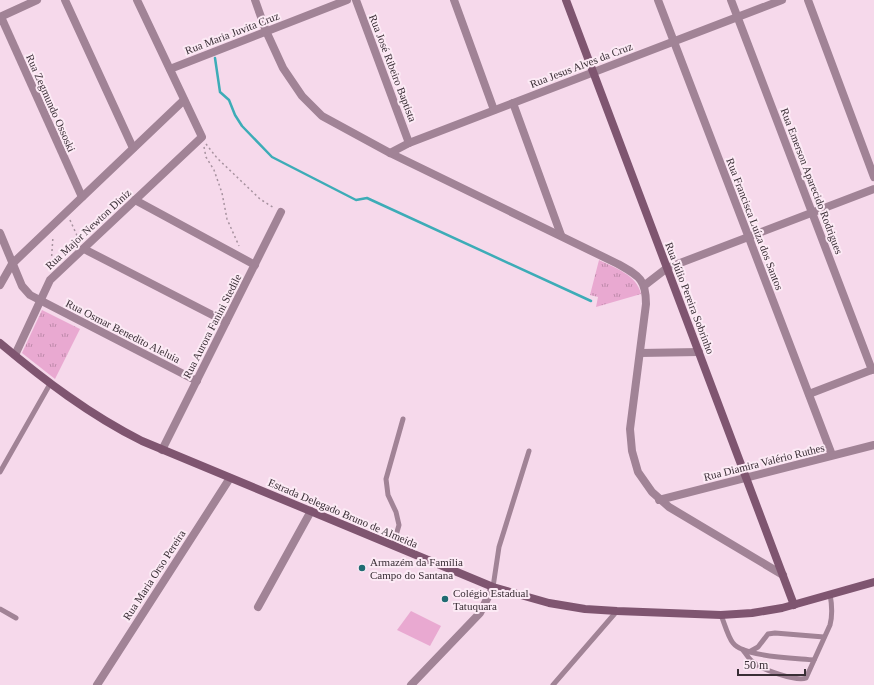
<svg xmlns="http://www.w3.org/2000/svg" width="874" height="685" viewBox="0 0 874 685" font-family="Georgia,serif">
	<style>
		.grass { fill: url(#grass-tufts) }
		.pitch { fill: #e9a9d1 }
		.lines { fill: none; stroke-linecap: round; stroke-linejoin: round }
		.stream { stroke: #3dacb7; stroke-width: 2.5 }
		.path { stroke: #a7929f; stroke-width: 1.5; stroke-dasharray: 2 3; stroke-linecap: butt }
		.service { stroke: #a18396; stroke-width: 5 }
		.minor { stroke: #a18396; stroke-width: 8 }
		.secondary { stroke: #7f5570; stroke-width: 8 }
		.poi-dot { fill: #206b72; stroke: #fceaf5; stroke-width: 1.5 }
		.labels { text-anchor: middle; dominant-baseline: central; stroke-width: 4; stroke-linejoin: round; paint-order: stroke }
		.street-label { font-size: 11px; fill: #392e35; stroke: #fceaf5 }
		.poi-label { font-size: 11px; fill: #392e35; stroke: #fceaf5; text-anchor: start }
	</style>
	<defs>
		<pattern id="grass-tufts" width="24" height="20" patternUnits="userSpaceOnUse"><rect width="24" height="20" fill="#e9a9d1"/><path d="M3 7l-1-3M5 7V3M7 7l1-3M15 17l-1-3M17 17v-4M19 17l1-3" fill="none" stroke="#be8aaa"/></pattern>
	</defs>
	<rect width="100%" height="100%" fill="#f6d9eb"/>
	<g class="grass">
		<path d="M 599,260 C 615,268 637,275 641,294 L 596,307 L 598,297 L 590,295 Z"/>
		<polygon points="42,310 80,329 55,379 22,353"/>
	</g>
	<polygon class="pitch" points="411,611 441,626 430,646 397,630"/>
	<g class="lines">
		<polyline class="stream" points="215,58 220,92 229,100 235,115 242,126 272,157 356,200 367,198 591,301"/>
		<g class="path">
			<polyline points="206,144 217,158 260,199 274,208"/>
			<polyline points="204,147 206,157 214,170 222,193 227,219 239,246"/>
			<polyline points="70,220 79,240"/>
			<polyline points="51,266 53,236"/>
		</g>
		<g class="service">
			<polyline points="0,472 50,384"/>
			<polyline points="393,546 399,525 396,512 388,495 386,479 403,419"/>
			<polyline points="493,587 499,547 529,451"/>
			<polyline points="0,609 16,618"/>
			<path d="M 721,615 C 724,622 728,637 733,643 C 744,657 796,658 814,660"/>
			<path d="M 743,650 C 746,654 749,659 753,662 C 760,669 797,682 806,678 L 830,625 C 833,614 832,605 830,594"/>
			<polyline points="749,652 758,647 768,634 775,633 824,637"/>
			<polyline points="553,685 617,611"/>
		</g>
		<g class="minor">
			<polyline points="65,0 133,148"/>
			<path d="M 255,0 L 266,31 L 283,68 L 302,96 L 322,116 L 390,153 L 618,264 C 639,276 646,279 646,304 L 630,429 L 632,451 L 638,472 L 652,492 L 669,507 L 783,575"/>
			<polyline points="356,0 409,143"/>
			<polyline points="454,0 494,110"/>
			<polyline points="658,0 832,455"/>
			<polyline points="731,0 872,370"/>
			<polyline points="808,0 874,177"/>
			<polyline points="0,17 37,0"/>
			<polyline points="1,17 82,197"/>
			<polyline points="170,69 347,0"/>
			<polyline points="513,103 561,235"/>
			<polyline points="390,153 409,143 782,0"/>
			<polyline points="135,200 255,265"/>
			<polyline points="0,233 22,286 30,295 197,381"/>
			<polyline points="84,249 226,322"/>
			<polyline points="0,285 12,264 184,100"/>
			<polyline points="645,285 667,268 874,189"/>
			<polyline points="640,353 699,352"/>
			<polyline points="15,355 50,280 202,137 137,0"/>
			<polyline points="809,394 874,369"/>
			<polyline points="162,450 281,212"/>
			<polyline points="659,500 874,445"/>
			<polyline points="258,607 311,511"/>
			<polyline points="97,685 230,478"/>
			<polyline points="411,685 480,613 493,587"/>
		</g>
		<g class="secondary">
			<polyline points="566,0 794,605"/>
			<path d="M 0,343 C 44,380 90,415 142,441 L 493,587 L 549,603 L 585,609 L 617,611 L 721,615 L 752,613 L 782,608 L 874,582"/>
		</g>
	</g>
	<g class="poi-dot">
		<circle cx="362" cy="568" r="4"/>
		<circle cx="445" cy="599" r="4"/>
	</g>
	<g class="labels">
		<g class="street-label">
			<text transform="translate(232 33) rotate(-21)">Rua Maria Juvita Cruz</text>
			<text transform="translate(581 65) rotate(-21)">Rua Jesus Alves da Cruz</text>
			<text transform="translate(393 68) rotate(69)">Rua José Ribeiro Baptista</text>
			<text transform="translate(51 103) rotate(66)">Rua Zegmundo Ossoski</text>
			<text transform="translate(812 181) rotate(69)">Rua Emerson Aparecido Rodrigues</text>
			<text transform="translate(755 224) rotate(69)">Rua Francisca Luíza dos Santos</text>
			<text transform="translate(88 229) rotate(-43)">Rua Major Newton Diniz</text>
			<text transform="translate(690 298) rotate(69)">Rua Júlio Pereira Sobrinho</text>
			<text transform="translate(212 326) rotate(-63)">Rua Aurora Fanini Stedile</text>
			<text transform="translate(123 331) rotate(27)">Rua Osmar Benedito Aleluia</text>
			<text transform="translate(764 462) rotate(-14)">Rua Diamira Valério Ruthes</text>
			<text transform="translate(343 513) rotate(23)">Estrada Delegado Bruno de Almeida</text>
			<text transform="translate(154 575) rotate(-57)">Rua Maria Orso Pereira</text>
		</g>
		<g class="poi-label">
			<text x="370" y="562">Armazém da Família<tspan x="370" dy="13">Campo do Santana</tspan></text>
			<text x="453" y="593">Colégio Estadual<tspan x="453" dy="13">Tatuquara</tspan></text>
		</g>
	</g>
	<path d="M738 669v6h67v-6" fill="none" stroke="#392e35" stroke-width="2"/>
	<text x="744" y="669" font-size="12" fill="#392e35" stroke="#fceaf5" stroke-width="3" paint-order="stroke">50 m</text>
</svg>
